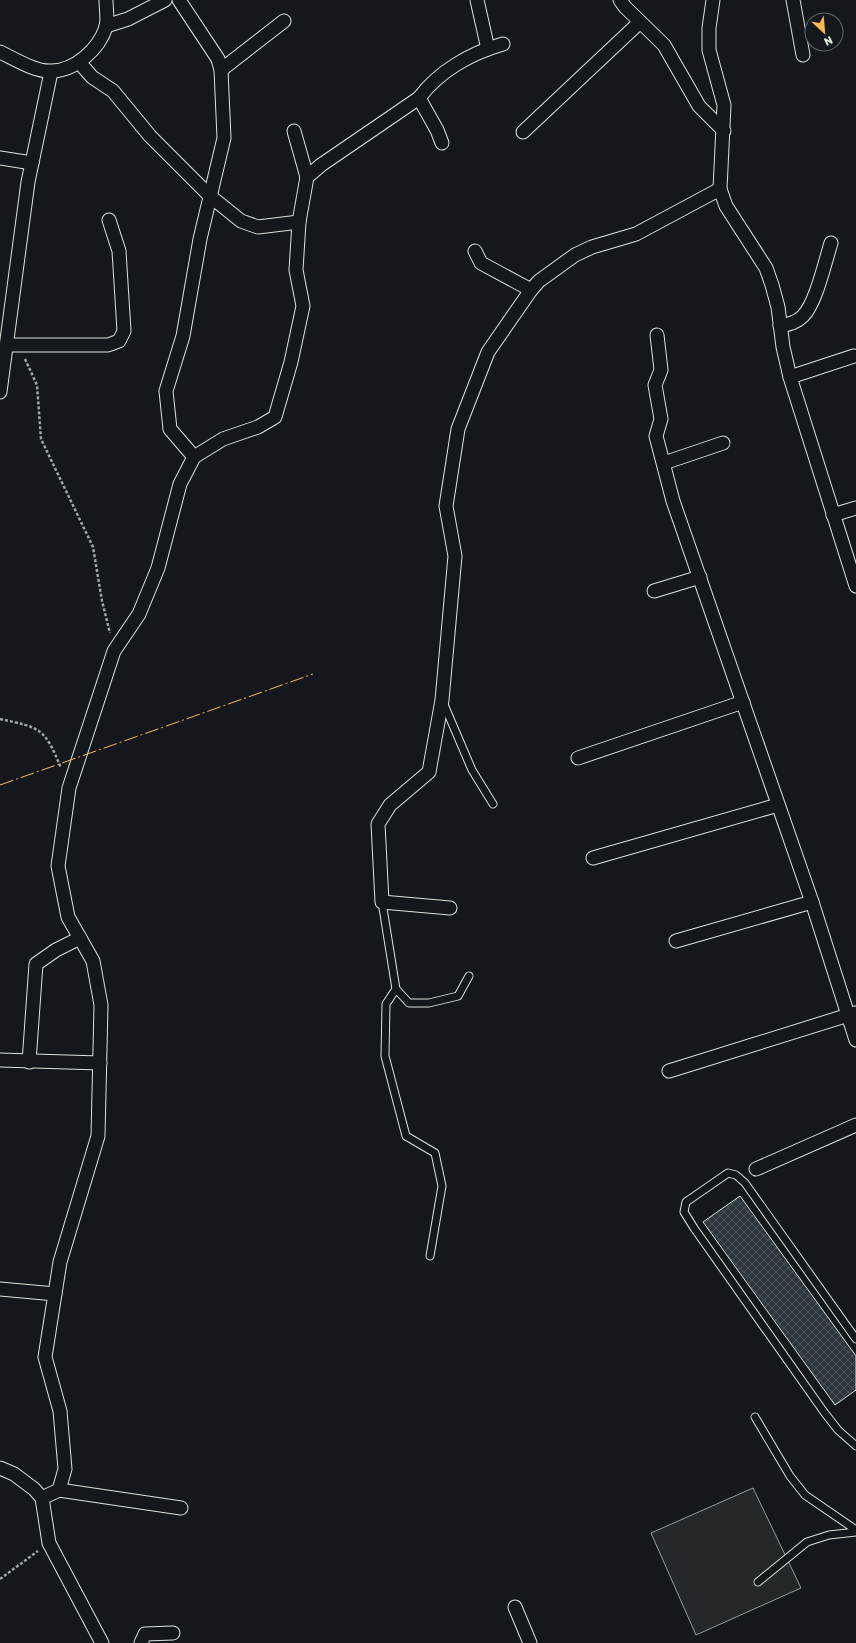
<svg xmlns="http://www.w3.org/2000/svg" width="856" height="1643" viewBox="0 0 856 1643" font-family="Rubik,sans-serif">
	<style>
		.parking { fill: #24282b; stroke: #939e99 }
		.building { fill: url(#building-cross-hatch); stroke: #d8e6dc }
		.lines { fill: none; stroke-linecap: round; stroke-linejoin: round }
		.service-casing { stroke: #d8e6dc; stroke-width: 9 }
		.minor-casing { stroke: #d8e6dc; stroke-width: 15 }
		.path { stroke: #9da8a2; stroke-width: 2.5; stroke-dasharray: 3 2; stroke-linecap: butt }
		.service { stroke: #14181c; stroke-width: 7 }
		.minor { stroke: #14181c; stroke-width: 13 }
		.power { stroke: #ffb74d; stroke-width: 1; stroke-dasharray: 14 3 2 3; stroke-linecap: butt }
	</style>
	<defs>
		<pattern id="building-cross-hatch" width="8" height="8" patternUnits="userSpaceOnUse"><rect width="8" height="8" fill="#2c363c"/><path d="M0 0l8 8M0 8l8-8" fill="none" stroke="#4a5358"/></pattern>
	</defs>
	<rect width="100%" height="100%" fill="#14181c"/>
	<polygon class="parking" points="753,1488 801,1588 696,1635 651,1533"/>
	<polygon class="building" points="740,1196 856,1356 856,1390 835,1405 703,1222"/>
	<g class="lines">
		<g class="service-casing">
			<g id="service">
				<polyline points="443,702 472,770 493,804"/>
				<polyline points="382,902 396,989 386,1004 385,1056 406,1136 435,1153 442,1186 430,1256"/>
				<polyline points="396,989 409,1003 429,1003 458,996 469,976"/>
				<polyline points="856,1339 745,1183 736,1175 728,1173 686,1202 684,1212 694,1228 824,1412 838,1430 856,1446"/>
				<polyline points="755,1417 790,1476 805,1495 856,1530"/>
				<polyline points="758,1582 807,1542 829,1535 856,1532"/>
			</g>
		</g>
		<g class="minor-casing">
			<g id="minor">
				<polyline points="179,0 218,59 221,70 224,138 200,239 183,336 166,391 170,429 194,457"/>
				<polyline points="477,0 488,49"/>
				<polyline points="620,0 625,7 664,45 699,106 724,131"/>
				<polyline points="713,0 709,28 709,50 724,105 720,189 726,206 766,268 772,285 778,307 783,347 790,377 856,586"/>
				<polyline points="793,0 803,55"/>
				<polyline points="106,26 128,19 165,0"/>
				<path d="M 0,52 C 15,59 35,72 51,71 C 75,71 99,49 106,27 C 108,20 106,8 106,0"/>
				<polyline points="79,62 92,77 113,91 150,136 210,196 241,221 258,227 299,222"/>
				<polyline points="221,70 284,21"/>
				<polyline points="419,98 437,130 442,143"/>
				<polyline points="294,131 307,177"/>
				<polyline points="523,132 640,22"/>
				<polyline points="0,158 32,163"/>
				<polyline points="475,251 481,263 531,290"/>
				<path d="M 780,326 C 789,324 796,323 803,316 C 816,303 825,262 831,243"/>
				<polyline points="657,335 661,370 655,385 661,419 656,436 673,501 812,902 856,1040"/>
				<polyline points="8,345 108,345 119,341 124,331 119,251 109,220"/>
				<polyline points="790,377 854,356"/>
				<polyline points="0,392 28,182 51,72"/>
				<polyline points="664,463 723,443"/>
				<polyline points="833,515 856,508"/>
				<polyline points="654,591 700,577"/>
				<polyline points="578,758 743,702"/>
				<polyline points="593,858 778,805"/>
				<polyline points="450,908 382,902 378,824 390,805 429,772 442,700 455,556 446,506 458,429 488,352 531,290 539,281 575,255 592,247 636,234 720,189"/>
				<polyline points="676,941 812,902"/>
				<polyline points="0,1060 100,1063"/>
				<polyline points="29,1062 36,964 56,950 80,938"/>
				<polyline points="669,1071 855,1013"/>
				<polyline points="756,1169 856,1125"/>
				<polyline points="0,1289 55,1294"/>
				<polyline points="0,1468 14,1474 34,1489 42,1498 49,1543 102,1643"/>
				<polyline points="59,1490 181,1508"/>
				<path d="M 42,1498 L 59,1490 L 65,1469 L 60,1411 L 45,1357 L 60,1262 L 98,1136 L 101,1005 L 93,961 L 68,917 L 58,866 L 69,788 L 114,651 L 139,614 L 158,568 L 180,484 L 194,457 L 223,439 L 258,427 L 275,417 L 291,362 L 303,306 L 296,270 L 299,222 L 307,177 L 321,165 L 419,98 C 439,71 471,53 503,44"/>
				<polyline points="515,1607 530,1643"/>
				<polyline points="141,1643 145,1634 173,1633"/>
			</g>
		</g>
		<g class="path">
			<polyline points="25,359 37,385 41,439 93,547 102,601 110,633"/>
			<path d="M 0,719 C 41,728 44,727 61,768"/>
			<polyline points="0,1579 38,1551"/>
		</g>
		<use href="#service" class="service"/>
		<use href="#minor" class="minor"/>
		<polyline class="power" points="0,785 313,674"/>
	</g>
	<g transform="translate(824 32) rotate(154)"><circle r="19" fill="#14181c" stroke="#626a69"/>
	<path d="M0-3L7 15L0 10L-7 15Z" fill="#ffb74d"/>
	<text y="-6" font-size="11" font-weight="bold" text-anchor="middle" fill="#d8e6dc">N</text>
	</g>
</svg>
